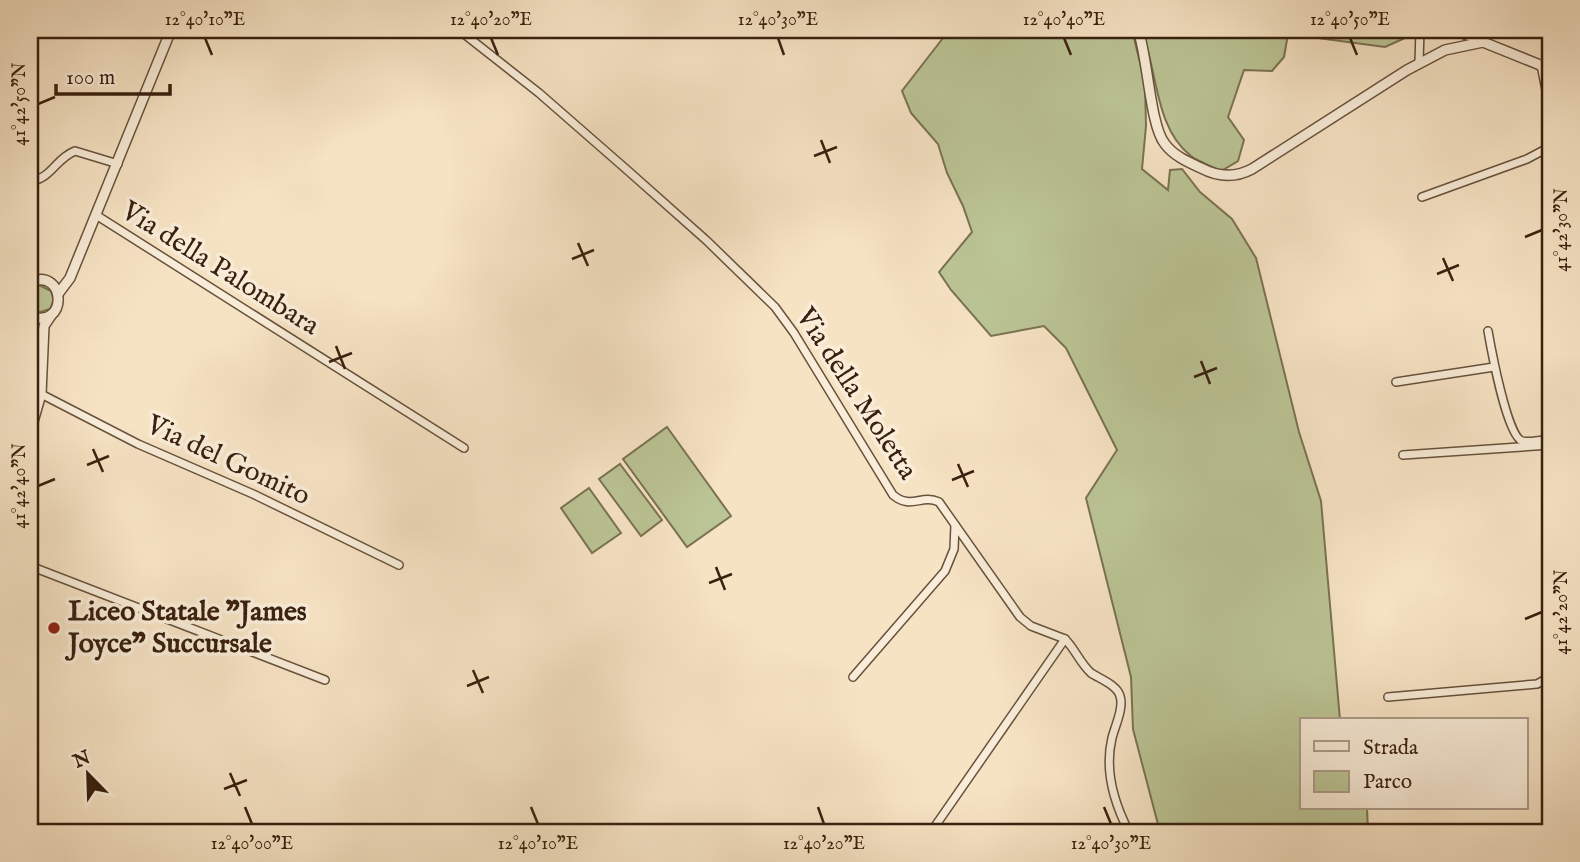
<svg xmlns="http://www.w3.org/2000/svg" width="1580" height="862" viewBox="0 0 1580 862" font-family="'IM FELL English',serif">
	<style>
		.green { fill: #bbc495; stroke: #7a7252; stroke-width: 2 }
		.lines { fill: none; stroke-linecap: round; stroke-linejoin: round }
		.minor-casing { stroke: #68513c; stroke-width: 10 }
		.tertiary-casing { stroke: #68513c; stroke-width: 12 }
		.minor { stroke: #f9edd9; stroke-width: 7 }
		.tertiary { stroke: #f9edd9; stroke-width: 9 }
		.ticks { fill: none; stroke: #39200f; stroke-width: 2.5 }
		.poi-dot { fill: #8f2418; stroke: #f9edd9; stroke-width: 2.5 }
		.labels { text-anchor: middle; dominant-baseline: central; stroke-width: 7; stroke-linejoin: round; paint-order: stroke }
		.street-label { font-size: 28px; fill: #39200f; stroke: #f9edd9 }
		.poi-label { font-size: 28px; font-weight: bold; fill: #39200f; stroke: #f9edd9; text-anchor: start }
		.neatline { fill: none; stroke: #39200f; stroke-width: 2.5 }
		.ticks-label { font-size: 18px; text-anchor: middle; fill: #39200f }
	</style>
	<rect width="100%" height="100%" fill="#f6e3c4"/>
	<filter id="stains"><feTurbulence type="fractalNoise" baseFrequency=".00286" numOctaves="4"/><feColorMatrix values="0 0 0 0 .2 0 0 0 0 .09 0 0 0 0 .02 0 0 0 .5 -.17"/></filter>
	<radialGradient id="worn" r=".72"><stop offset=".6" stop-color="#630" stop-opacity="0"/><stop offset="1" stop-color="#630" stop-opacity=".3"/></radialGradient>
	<g class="green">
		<polygon points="943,30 1132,30 1145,83 1146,126 1142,169 1168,190 1170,170 1182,169 1200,192 1232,219 1256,258 1299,432 1321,501 1340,720 1302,720 1302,808 1367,808 1368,832 1160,832 1133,729 1131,677 1086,498 1117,450 1066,348 1044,326 991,336 951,290 939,272 972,232 963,206 947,173 938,144 911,113 902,91 943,38"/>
		<path d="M 1141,30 L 1407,30 L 1405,38 L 1385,47 L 1288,34 L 1284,57 L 1272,71 L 1244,70 L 1228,117 L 1244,140 L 1238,161 L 1221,171 C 1212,166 1199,162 1191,156 C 1154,127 1158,70 1141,30 Z"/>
		<polygon points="39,285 51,291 54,300 50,309 37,313 30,310 30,289"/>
		<polygon points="667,427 731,516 687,547 623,459"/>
		<polygon points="620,464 662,520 641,536 599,479"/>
		<polygon points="589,488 621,533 592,553 561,508"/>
	</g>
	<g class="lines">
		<g class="minor-casing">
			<g id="minor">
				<path d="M 459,30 L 539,93 L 626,169 L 706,240 L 775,307 L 794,333 L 893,495 C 911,510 921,494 939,502 L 1020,617 L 1031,626 L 1065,639 L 931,832"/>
				<polyline points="900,30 901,33"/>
				<polyline points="1452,30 1483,42"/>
				<polyline points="1419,62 1420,30"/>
				<polyline points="1541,65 1550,110"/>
				<path d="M 30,182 C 53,177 55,159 75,151 L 118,164"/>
				<polyline points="1422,197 1527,159 1544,150 1550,143"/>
				<polyline points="96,215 464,448"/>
				<path d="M 1488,331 C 1491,348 1507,436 1522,441 C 1530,443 1543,440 1550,439"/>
				<polyline points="1396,382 1494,367"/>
				<polyline points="41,394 138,444 253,494 399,565"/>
				<polyline points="1403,455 1550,445"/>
				<polyline points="30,566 325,680"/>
				<path d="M 1065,639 C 1075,649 1080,663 1091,673 C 1100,679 1117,685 1120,696 C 1124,708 1115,726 1112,738 C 1104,771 1114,803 1129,832"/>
				<polyline points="853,677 945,571 954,549 955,525"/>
				<polyline points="1388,697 1537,684 1548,678 1550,667"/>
			</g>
		</g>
		<g class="tertiary-casing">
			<g id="tertiary">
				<path d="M 1138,30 C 1148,58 1150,126 1165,144 C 1174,156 1188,162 1201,168 C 1218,177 1235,178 1252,169 L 1407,70 L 1445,50 L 1483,42 L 1550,69"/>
				<path d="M 30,282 C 67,267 68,331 30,316"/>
				<polyline points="58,294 70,278 171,30"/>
				<polyline points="30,318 42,343"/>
				<polyline points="30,432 41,394 44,326 52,314"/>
			</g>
		</g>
		<use href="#minor" class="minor"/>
		<use href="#tertiary" class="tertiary"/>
	</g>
	<path class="ticks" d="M 205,38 L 212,55M 491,38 L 498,55M 778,38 L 784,55M 1064,38 L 1071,55M 1350,38 L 1357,55M 38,104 L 55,97M 821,140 L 830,163M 814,156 L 837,147M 1525,237 L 1542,230M 578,243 L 588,266M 1443,258 L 1453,281M 572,259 L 594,250M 1437,274 L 1459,265M 336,346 L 345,369M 1201,361 L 1210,384M 329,362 L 352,353M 1194,377 L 1217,368M 93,449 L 103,472M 958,464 L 968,487M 87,465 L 109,456M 952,480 L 974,471M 38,486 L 55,479M 716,567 L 725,590M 709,583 L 732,574M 1525,619 L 1542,612M 473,670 L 483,693M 467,686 L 489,677M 230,773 L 240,796M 224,789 L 247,780M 245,807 L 252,824M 531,807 L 538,824M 818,807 L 824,824M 1104,807 L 1111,824"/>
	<circle class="poi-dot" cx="54" cy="628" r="7"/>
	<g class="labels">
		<g class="street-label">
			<text transform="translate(220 269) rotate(32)">Via della Palombara</text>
			<text transform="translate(856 394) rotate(57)">Via della Moletta</text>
			<text transform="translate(228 461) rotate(25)">Via del Gomito</text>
		</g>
		<g class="poi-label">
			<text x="68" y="612">Liceo Statale "James<tspan x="68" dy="32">Joyce" Succursale</tspan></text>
		</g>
	</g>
	<rect width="1580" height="862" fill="none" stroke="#f6e3c4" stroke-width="77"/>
	<rect x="1300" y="718" width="228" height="91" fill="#f9edd9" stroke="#ac9b88" stroke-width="2"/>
	<rect x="1314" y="741" width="35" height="10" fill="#f9edd9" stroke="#ac9b88" stroke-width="2"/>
	<text x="1363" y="754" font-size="21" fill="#39200f">Strada</text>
	<rect x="1314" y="771" width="35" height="21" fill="#bbc495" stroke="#ac9b88" stroke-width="2"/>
	<text x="1363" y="788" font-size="21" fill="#39200f">Parco</text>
	<g transform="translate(88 774) rotate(337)" stroke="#f9edd9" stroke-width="5" paint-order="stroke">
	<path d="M0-5L12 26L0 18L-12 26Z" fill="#39200f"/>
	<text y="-10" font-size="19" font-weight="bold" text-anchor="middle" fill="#39200f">N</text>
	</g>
	<path d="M56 84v10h114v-10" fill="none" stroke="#39200f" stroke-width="3.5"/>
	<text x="66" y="84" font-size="21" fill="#39200f" stroke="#f9edd9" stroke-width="5" paint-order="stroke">100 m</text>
	<rect x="38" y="38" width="1504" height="786" class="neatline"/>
	<g class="ticks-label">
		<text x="205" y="25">12°40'10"E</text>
		<text x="491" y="25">12°40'20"E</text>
		<text x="778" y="25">12°40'30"E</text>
		<text x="1064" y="25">12°40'40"E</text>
		<text x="1350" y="25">12°40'50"E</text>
		<text transform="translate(19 104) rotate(-90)" y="6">41°42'50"N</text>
		<text transform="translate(1561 230) rotate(-90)" y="6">41°42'30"N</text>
		<text transform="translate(19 486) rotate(-90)" y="6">41°42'40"N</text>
		<text transform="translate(1561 612) rotate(-90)" y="6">41°42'20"N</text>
		<text x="252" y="849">12°40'00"E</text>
		<text x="538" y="849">12°40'10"E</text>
		<text x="824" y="849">12°40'20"E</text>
		<text x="1111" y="849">12°40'30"E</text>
	</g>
	<rect width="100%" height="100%" filter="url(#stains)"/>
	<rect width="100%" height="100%" fill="url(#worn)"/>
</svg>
